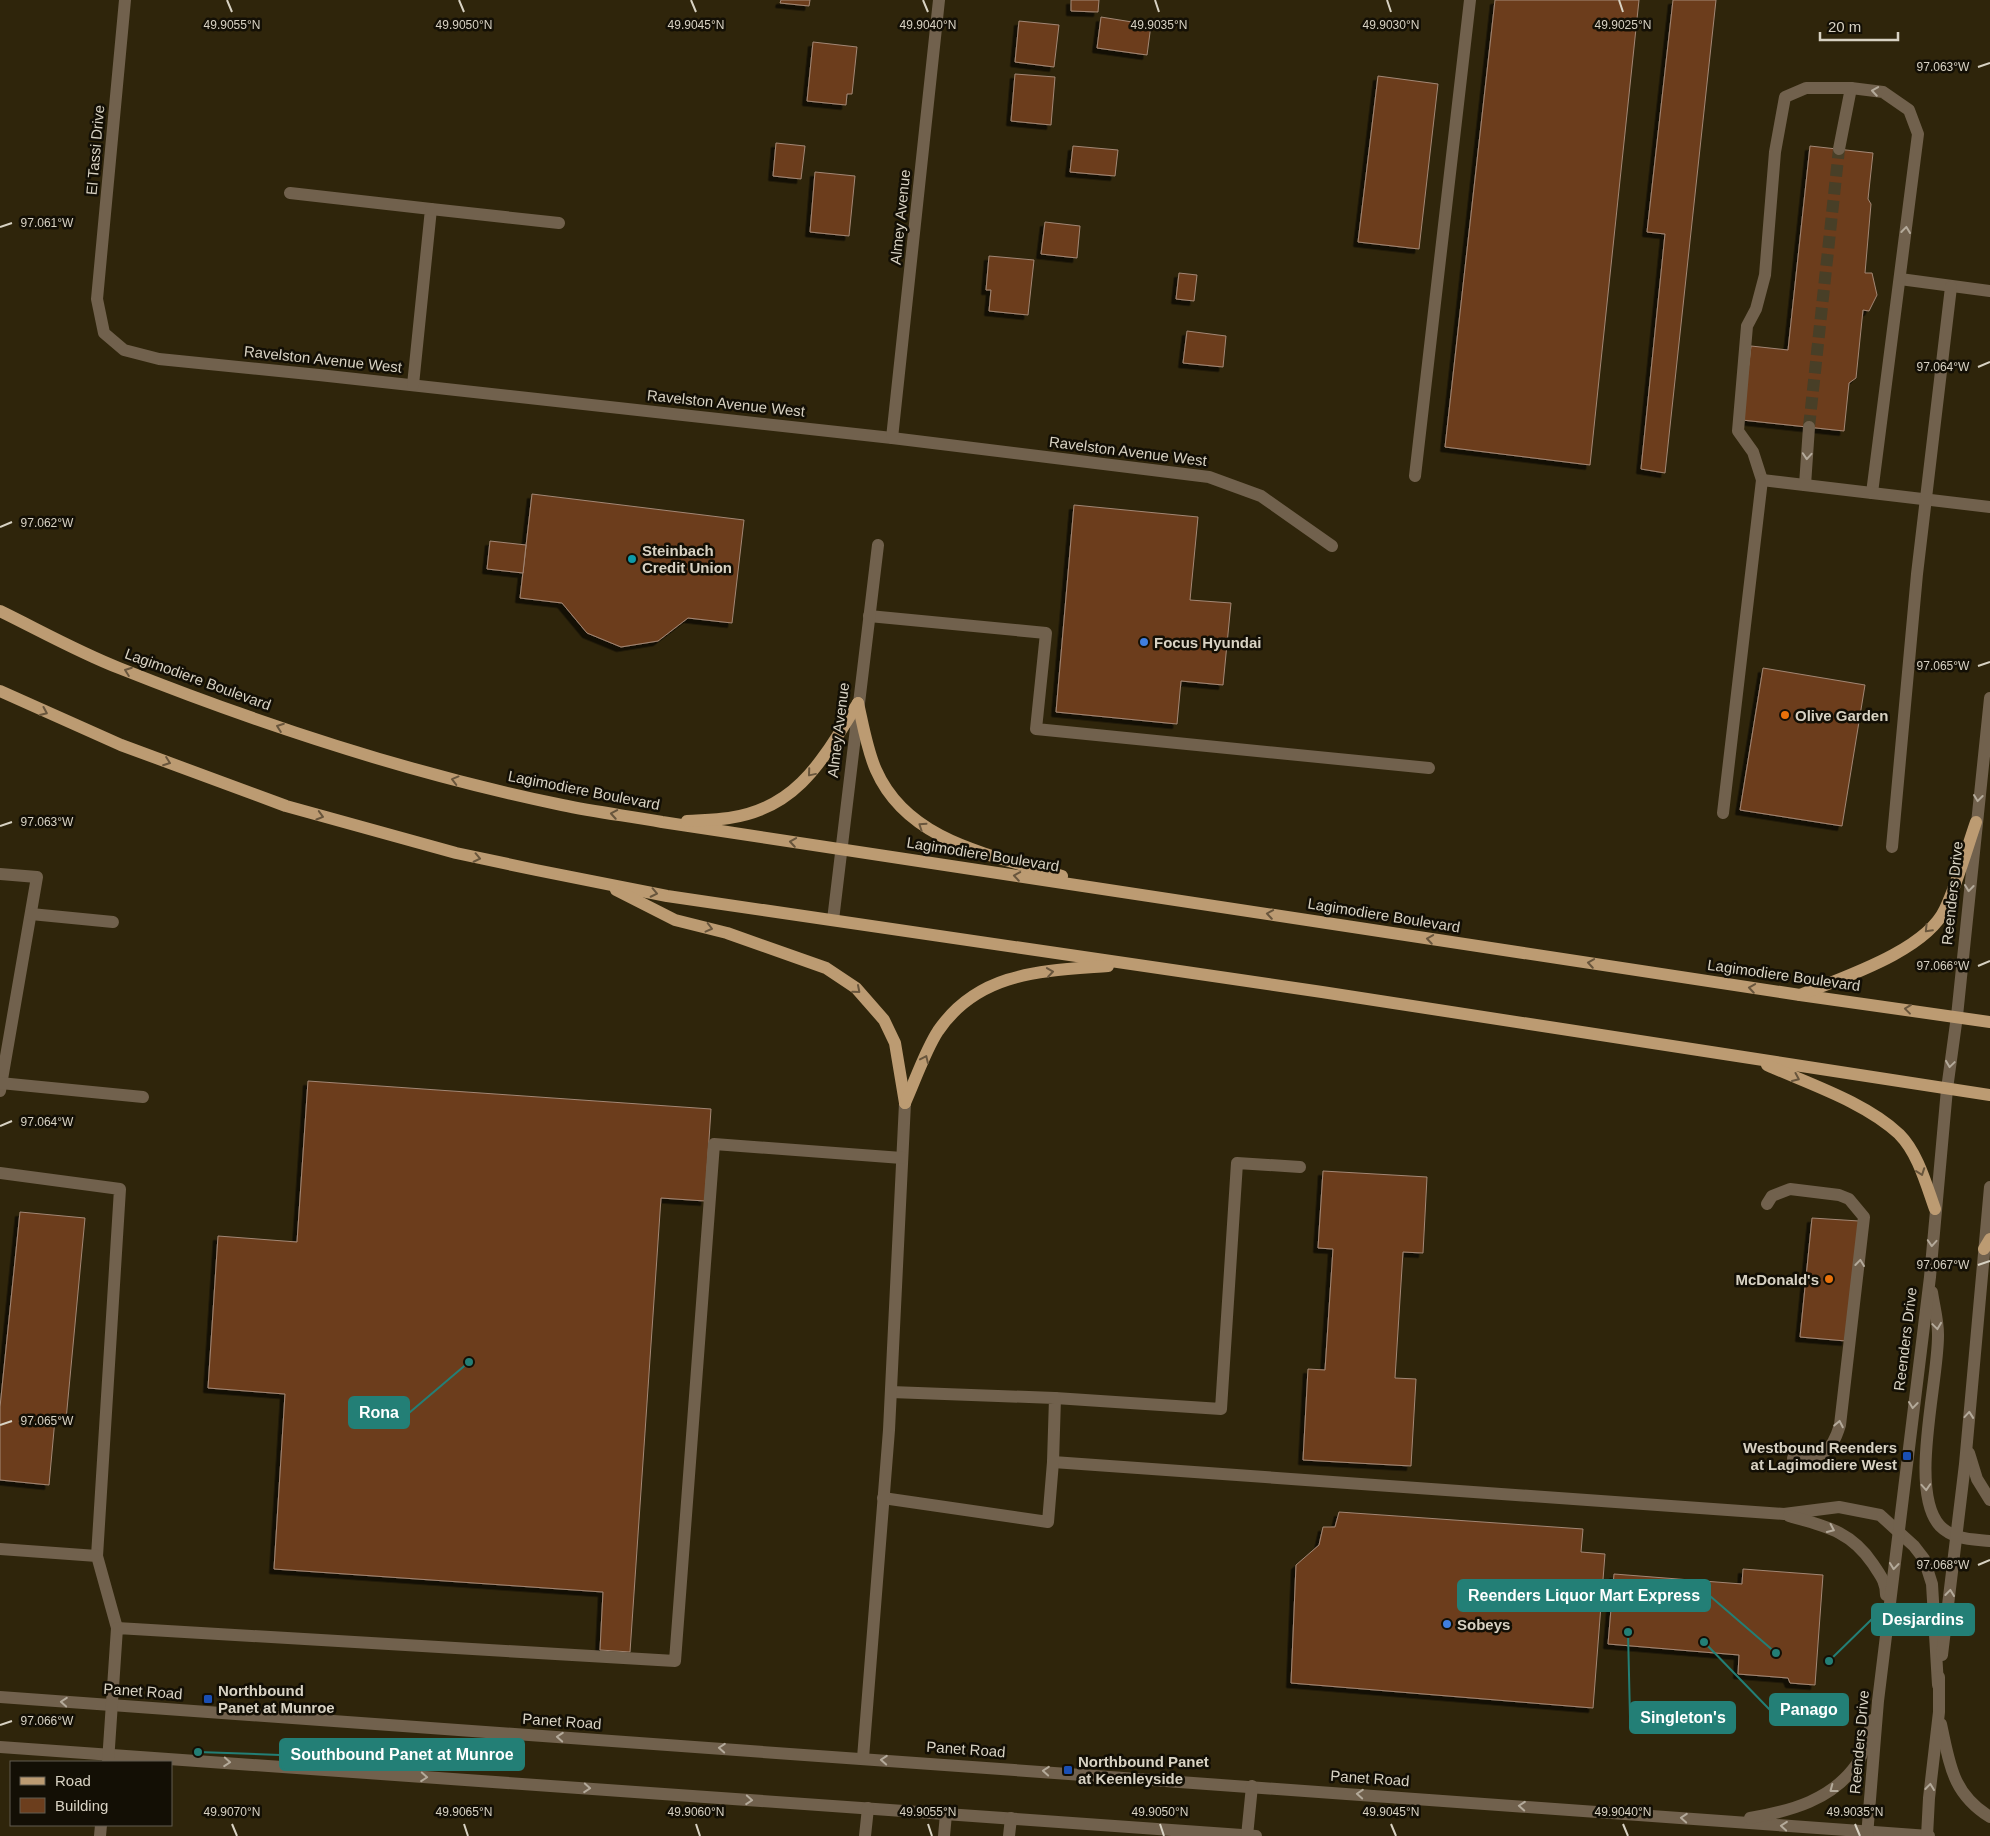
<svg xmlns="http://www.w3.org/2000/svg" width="1990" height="1836" viewBox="0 0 1990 1836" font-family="Arial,sans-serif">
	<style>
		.building { fill: #6c3e1d; stroke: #a38775; filter: url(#shadow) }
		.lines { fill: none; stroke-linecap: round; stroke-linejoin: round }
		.minor-tunnel { stroke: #483f27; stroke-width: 12; stroke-dasharray: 12 6; stroke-linecap: butt }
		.minor { stroke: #71614d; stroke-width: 12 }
		.major { stroke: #bc9b72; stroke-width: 12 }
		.oneway { stroke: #b4aa9a }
		.oneway2 { stroke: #68553c }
		.ticks { fill: none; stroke: #d8d2c3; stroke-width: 2 }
		.culture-dot { fill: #0f9aa8; stroke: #130f05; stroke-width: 2 }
		.shop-dot { fill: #3f7fe0; stroke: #130f05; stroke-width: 2 }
		.food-dot { fill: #e8710a; stroke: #130f05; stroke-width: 2 }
		.transit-dot { fill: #1a4fb4; stroke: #130f05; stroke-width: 2 }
		.labels { text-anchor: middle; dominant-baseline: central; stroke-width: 5; stroke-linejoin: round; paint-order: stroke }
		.street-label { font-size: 15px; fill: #d8d2c3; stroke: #130f05 }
		.poi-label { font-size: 15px; font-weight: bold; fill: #d8d2c3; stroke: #130f05; text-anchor: start }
		.ticks-label { font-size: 12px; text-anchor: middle; fill: #d8d2c3; stroke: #130f05; stroke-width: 5; stroke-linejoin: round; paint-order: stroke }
		.leader { fill: none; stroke: #237f76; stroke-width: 2 }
		.callout-dot { fill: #237f76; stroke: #130f05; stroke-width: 2 }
		.callout { fill: #237f76; stroke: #237f76; stroke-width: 2 }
		.callout-label { font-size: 16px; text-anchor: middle; font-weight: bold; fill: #fff }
	</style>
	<defs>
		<filter id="shadow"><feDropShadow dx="-4.5" dy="4.5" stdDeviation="0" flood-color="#0009"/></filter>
	</defs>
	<rect width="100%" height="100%" fill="#2f250b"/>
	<g class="building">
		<polygon points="781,0 810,0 809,6 780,3"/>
		<polygon points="1071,0 1099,0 1098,12 1071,11"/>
		<polygon points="1495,0 1639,0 1590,465 1445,447"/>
		<polygon points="1673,0 1716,0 1665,473 1641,469 1665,234 1647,232"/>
		<polygon points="1101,17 1151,25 1147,55 1097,48"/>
		<polygon points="1019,21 1059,25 1054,67 1015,62"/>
		<polygon points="813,42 857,47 852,94 847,94 846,105 807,101"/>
		<polygon points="1015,74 1055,77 1051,125 1011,121"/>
		<polygon points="1378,76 1438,84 1419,249 1358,242"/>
		<polygon points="776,143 805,146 801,179 773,176"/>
		<polygon points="1073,146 1118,150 1115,176 1070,172"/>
		<polygon points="1810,146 1873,153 1868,199 1871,204 1865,273 1872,273 1877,295 1869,311 1863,310 1856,378 1849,383 1844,431 1742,420 1751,346 1788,350"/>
		<polygon points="815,172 855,176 849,236 810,232"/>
		<polygon points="1045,222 1080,226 1077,258 1041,254"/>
		<polygon points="989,256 1034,260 1028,315 989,311 991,290 986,290"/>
		<polygon points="1179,273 1197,275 1194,301 1176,299"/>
		<polygon points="1187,331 1226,336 1223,367 1183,363"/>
		<polygon points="532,494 744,520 732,623 688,618 658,641 621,647 587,633 562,603 520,598"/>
		<polygon points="1074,505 1198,517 1190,600 1231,603 1223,685 1181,681 1177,724 1056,712"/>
		<polygon points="490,541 526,545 523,573 487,569"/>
		<polygon points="1763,668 1865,685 1842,826 1740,810"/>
		<polygon points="308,1081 711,1109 705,1201 661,1198 630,1652 600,1650 603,1592 274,1569 285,1394 208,1388 218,1236 297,1242"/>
		<polygon points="1323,1171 1427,1177 1423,1253 1403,1252 1395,1378 1416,1379 1411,1466 1303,1460 1308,1369 1325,1370 1333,1249 1318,1248"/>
		<polygon points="20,1212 85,1218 66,1420 55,1419 49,1485 0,1480 0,1407"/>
		<polygon points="1812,1218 1859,1221 1846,1341 1800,1337"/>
		<polygon points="1339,1512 1583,1529 1581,1552 1605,1554 1593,1708 1291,1683 1296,1565 1319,1545 1323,1527 1335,1527"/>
		<polygon points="1743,1569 1823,1575 1815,1685 1790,1683 1788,1678 1738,1674 1739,1655 1608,1644 1614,1574 1742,1584"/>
	</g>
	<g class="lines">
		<polyline class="minor-tunnel" points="1809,427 1839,149"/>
		<g class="minor">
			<polyline points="125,0 97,299 104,333 124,350 159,359 319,375 892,438 1209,477 1261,496 1332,546"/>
			<polyline points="1839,149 1851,88"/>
			<polyline points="290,193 431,209 413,385"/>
			<polyline points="431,209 559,223"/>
			<polyline points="1900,279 1990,291"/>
			<polyline points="892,438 939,0"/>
			<polyline points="1415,476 1470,0"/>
			<polyline points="1762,480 1753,452 1738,431 1747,326 1756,309 1765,275 1775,152 1785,97 1806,88 1851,88 1883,92 1909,110 1918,134 1872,493"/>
			<polyline points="1805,485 1809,427"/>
			<polyline points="869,616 1046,633 1036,729 1429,768"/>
			<polyline points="1723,813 1762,480 1990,507"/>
			<polyline points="1892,847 1917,574 1951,287"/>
			<polyline points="0,874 37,877 0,1091"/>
			<polyline points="31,914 113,922"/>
			<polyline points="833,920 878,545"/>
			<polyline points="0,1083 143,1097"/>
			<polyline points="0,1173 120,1189 97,1556"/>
			<path d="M 1767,1204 L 1772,1196 L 1790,1189 L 1839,1195 L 1849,1199 L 1864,1217 L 1840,1425 C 1831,1455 1822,1457 1793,1458"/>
			<path d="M 1932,1292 C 1934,1306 1938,1320 1938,1334 C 1939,1380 1908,1491 1940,1526 C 1954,1540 1972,1539 1990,1541"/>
			<polyline points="1055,1398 1221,1409 1237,1163 1300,1167"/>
			<polyline points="1969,1453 1977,1479 1990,1500"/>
			<polyline points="1053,1462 1784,1514 1839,1507 1880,1515 1914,1546 1924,1559 1932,1584 1938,1685"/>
			<polyline points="883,1498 1048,1522 1053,1462 1055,1398 891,1392"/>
			<path d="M 1789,1516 C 1825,1526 1851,1531 1873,1564 C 1880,1575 1886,1581 1886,1595"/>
			<polyline points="0,1549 97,1556 117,1628"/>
			<polyline points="1942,1655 1965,1464 1990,1187"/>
			<polyline points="0,1697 1929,1836"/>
			<path d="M 1941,1724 C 1950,1765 1952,1793 1990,1817"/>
			<polyline points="0,1747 1256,1836"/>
			<polyline points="863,1758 889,1430 905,1103"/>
			<polyline points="108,1762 117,1628 675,1661 714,1144 902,1158"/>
			<path d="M 1750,1818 C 1791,1811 1832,1800 1857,1764 C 1865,1752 1868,1734 1872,1720"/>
			<polyline points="100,1836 101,1825"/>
			<polyline points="865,1836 868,1808"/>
			<polyline points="944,1836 946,1814"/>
			<polyline points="1009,1836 1011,1818"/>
			<polyline points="1247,1836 1252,1786"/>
			<polyline points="1867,1836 1878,1701 1930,1277 1947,1089 1957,1016 1990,698"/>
			<polyline points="1927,1836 1929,1798 1939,1712 1939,1677"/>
		</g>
		<g class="major">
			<path d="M 0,611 C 39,630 78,652 119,668 C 262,725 411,774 562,805 C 595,812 629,816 662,822 L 1800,995 L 1990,1022"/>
			<polyline points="0,691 121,745 286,806 456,853 536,870 667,896 1322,992 1990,1095"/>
			<path d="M 858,703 C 863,725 867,750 876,770 C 908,843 993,855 1062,876"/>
			<path d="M 687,821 C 701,820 715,820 729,818 C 799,808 824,757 858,703"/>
			<polyline points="616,890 675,920 727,933 826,968 856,988 884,1020 895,1043 905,1103"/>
			<path d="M 1800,995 C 1841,978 1926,951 1945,909 C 1958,881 1966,851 1976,822"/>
			<path d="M 1767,1065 C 1809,1084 1865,1102 1899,1134 C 1918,1153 1926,1184 1935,1209"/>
			<path d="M 905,1103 C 915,1081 925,1051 938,1031 C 979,971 1043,971 1108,966"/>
			<polyline points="1984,1249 1990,1239"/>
		</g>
	</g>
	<defs><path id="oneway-chevron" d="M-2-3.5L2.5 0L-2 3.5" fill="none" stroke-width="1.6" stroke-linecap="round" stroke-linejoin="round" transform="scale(1.25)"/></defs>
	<g class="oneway">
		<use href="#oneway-chevron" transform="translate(1875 91) rotate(-171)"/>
		<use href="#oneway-chevron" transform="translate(1906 230) rotate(-83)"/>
		<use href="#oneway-chevron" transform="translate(1807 456) rotate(94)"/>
		<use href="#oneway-chevron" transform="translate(1978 798) rotate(97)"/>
		<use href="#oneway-chevron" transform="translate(1969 888) rotate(96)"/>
		<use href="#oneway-chevron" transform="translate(1950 1064) rotate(98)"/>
		<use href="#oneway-chevron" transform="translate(1932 1243) rotate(94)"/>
		<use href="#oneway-chevron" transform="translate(1860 1263) rotate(-83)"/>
		<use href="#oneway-chevron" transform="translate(1937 1326) rotate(82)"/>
		<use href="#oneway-chevron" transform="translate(1913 1405) rotate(97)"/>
		<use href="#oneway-chevron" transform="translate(1969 1415) rotate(-85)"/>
		<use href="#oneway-chevron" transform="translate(1839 1424) rotate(-79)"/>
		<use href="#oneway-chevron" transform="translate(1926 1487) rotate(86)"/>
		<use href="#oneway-chevron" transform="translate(1831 1529) rotate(25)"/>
		<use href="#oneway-chevron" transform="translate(1894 1566) rotate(96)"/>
		<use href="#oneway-chevron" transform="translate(1950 1593) rotate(-83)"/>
		<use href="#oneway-chevron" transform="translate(64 1702) rotate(-176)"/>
		<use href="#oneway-chevron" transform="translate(560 1737) rotate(-176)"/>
		<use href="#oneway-chevron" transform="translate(722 1748) rotate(-176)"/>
		<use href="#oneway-chevron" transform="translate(884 1760) rotate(-176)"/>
		<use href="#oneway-chevron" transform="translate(227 1762) rotate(4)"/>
		<use href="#oneway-chevron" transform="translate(1046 1771) rotate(-176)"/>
		<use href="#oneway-chevron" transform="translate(424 1777) rotate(4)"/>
		<use href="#oneway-chevron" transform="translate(1930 1787) rotate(-83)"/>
		<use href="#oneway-chevron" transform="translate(587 1788) rotate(4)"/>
		<use href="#oneway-chevron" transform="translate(1833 1789) rotate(143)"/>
		<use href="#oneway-chevron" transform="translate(1360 1794) rotate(-176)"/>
		<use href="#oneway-chevron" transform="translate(749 1800) rotate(4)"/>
		<use href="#oneway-chevron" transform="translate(1522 1806) rotate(-176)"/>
		<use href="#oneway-chevron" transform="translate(1684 1818) rotate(-176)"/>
		<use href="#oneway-chevron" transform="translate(1784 1826) rotate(-175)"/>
	</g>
	<g class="oneway2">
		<use href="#oneway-chevron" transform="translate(128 671) rotate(-160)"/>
		<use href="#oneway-chevron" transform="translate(44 712) rotate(24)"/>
		<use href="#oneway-chevron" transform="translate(280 727) rotate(-160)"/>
		<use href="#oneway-chevron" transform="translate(167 762) rotate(20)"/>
		<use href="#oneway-chevron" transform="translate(811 773) rotate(130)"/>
		<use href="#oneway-chevron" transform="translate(455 780) rotate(-165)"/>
		<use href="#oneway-chevron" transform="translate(614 814) rotate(-170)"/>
		<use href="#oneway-chevron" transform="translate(320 816) rotate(16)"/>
		<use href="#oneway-chevron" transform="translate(922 826) rotate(-146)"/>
		<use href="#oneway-chevron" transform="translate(793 842) rotate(-171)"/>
		<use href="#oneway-chevron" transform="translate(477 858) rotate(12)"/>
		<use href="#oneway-chevron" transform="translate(1017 876) rotate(-171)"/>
		<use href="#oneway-chevron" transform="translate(654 893) rotate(12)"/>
		<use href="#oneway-chevron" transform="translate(1270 914) rotate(-171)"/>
		<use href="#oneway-chevron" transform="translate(709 928) rotate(14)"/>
		<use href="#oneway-chevron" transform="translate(1928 929) rotate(134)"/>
		<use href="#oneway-chevron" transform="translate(1430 939) rotate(-171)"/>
		<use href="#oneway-chevron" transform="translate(1591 963) rotate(-171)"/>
		<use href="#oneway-chevron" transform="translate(1050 972) rotate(-8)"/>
		<use href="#oneway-chevron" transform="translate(1752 988) rotate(-171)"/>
		<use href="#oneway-chevron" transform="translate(857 990) rotate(41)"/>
		<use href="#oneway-chevron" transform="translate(1908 1009) rotate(-173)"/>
		<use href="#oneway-chevron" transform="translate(925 1059) rotate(-65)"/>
		<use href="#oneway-chevron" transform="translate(1796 1078) rotate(24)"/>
		<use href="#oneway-chevron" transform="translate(1921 1172) rotate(70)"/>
	</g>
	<path class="ticks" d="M 227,0 L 232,12M 459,0 L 464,12M 691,0 L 696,12M 923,0 L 928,12M 1155,0 L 1159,12M 1387,0 L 1391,12M 1619,0 L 1623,12M 1978,67 L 1990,63M 0,227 L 12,223M 1978,367 L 1990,362M 0,527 L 12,522M 1978,666 L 1990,662M 0,826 L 12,822M 1978,966 L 1990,961M 0,1126 L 12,1121M 1978,1265 L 1990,1261M 0,1425 L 12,1421M 1978,1565 L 1990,1560M 0,1725 L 12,1721M 232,1824 L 237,1836M 464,1824 L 468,1836M 696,1824 L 700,1836M 928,1824 L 932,1836M 1160,1824 L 1164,1836M 1391,1824 L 1396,1836M 1623,1824 L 1628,1836M 1855,1824 L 1860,1836"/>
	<circle class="culture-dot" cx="632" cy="559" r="5"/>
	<g class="shop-dot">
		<circle cx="1144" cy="642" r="5"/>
		<circle cx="1447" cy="1624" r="5"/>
	</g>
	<g class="food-dot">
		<circle cx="1785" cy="715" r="5"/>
		<circle cx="1829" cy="1279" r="5"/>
	</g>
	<g class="transit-dot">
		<rect x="1902" y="1451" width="10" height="10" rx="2.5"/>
		<rect x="203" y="1694" width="10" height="10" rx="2.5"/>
		<rect x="1063" y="1765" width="10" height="10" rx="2.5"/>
	</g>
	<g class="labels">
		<g class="street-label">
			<text transform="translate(95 150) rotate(-85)">El Tassi Drive</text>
			<text transform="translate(900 217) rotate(-84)">Almey Avenue</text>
			<text transform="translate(323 359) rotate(6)">Ravelston Avenue West</text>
			<text transform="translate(726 403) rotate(6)">Ravelston Avenue West</text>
			<text transform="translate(1128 451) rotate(7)">Ravelston Avenue West</text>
			<text transform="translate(198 679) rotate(20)">Lagimodiere Boulevard</text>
			<text transform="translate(838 730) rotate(-83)">Almey Avenue</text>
			<text transform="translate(584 790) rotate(11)">Lagimodiere Boulevard</text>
			<text transform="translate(983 854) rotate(9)">Lagimodiere Boulevard</text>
			<text transform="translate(1952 893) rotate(-84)">Reenders Drive</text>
			<text transform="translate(1384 915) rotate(9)">Lagimodiere Boulevard</text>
			<text transform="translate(1784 975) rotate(8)">Lagimodiere Boulevard</text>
			<text transform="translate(1905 1339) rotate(-83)">Reenders Drive</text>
			<text transform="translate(143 1691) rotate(4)">Panet Road</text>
			<text transform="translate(562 1721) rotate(4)">Panet Road</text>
			<text transform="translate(1859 1742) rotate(-85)">Reenders Drive</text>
			<text transform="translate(966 1749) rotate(4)">Panet Road</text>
			<text transform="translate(1370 1778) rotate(4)">Panet Road</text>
		</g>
		<g class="poi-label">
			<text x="642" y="550">Steinbach<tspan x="642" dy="17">Credit Union</tspan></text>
			<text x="1154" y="642">Focus Hyundai</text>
			<text x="1795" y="715">Olive Garden</text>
			<text x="1819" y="1279" text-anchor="end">McDonald's</text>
			<text x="1897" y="1447" text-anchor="end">Westbound Reenders<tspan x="1897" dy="17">at Lagimodiere West</tspan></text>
			<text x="1457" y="1624">Sobeys</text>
			<text x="218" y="1690">Northbound<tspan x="218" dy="17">Panet at Munroe</tspan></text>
			<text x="1078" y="1761">Northbound Panet<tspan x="1078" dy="17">at Keenleyside</tspan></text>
		</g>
	</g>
	<g class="ticks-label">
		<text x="232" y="29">49.9055°N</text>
		<text x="464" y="29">49.9050°N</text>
		<text x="696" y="29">49.9045°N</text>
		<text x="928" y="29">49.9040°N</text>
		<text x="1159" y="29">49.9035°N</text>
		<text x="1391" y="29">49.9030°N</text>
		<text x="1623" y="29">49.9025°N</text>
		<text x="1943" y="71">97.063°W</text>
		<text x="47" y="227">97.061°W</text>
		<text x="1943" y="371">97.064°W</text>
		<text x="47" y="527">97.062°W</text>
		<text x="1943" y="670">97.065°W</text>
		<text x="47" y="826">97.063°W</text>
		<text x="1943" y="970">97.066°W</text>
		<text x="47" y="1126">97.064°W</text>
		<text x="1943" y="1269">97.067°W</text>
		<text x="47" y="1425">97.065°W</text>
		<text x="1943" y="1569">97.068°W</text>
		<text x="47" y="1725">97.066°W</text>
		<text x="232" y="1816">49.9070°N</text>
		<text x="464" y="1816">49.9065°N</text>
		<text x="696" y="1816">49.9060°N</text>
		<text x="928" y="1816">49.9055°N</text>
		<text x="1160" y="1816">49.9050°N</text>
		<text x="1391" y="1816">49.9045°N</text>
		<text x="1623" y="1816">49.9040°N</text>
		<text x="1855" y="1816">49.9035°N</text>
	</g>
	<path class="leader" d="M469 1362L409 1413M1776 1653L1710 1596M1829 1661L1872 1619M1704 1642L1770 1710M1628 1632L1630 1717M198 1752L280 1755"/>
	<g class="callout-dot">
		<circle cx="469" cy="1362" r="5"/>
		<circle cx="1776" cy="1653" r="5"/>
		<circle cx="1829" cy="1661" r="5"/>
		<circle cx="1704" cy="1642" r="5"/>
		<circle cx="1628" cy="1632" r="5"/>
		<circle cx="198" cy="1752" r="5"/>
	</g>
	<g class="callout">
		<rect x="349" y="1397" width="60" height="31" rx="5"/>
		<rect x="1458" y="1580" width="252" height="31" rx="5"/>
		<rect x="1872" y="1604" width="102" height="31" rx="5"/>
		<rect x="1770" y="1694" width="78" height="31" rx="5"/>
		<rect x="1630" y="1702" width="105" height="31" rx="5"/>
		<rect x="280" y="1739" width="244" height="31" rx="5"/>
	</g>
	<g class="callout-label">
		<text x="379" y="1418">Rona</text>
		<text x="1584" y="1601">Reenders Liquor Mart Express</text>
		<text x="1923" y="1625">Desjardins</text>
		<text x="1809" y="1715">Panago</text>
		<text x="1683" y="1723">Singleton's</text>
		<text x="402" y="1760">Southbound Panet at Munroe</text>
	</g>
	<rect x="10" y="1761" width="162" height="65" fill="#130f05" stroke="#625d51"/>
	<rect x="20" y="1777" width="25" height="8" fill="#bc9b72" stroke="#625d51"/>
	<text x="55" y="1786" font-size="15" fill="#d8d2c3">Road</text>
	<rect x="20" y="1798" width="25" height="15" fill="#6c3e1d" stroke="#625d51"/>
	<text x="55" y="1811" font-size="15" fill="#d8d2c3">Building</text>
	<path d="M1820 32v8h78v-8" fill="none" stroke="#d8d2c3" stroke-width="2.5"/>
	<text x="1828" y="32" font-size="15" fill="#d8d2c3" stroke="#130f05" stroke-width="4" paint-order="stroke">20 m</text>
</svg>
